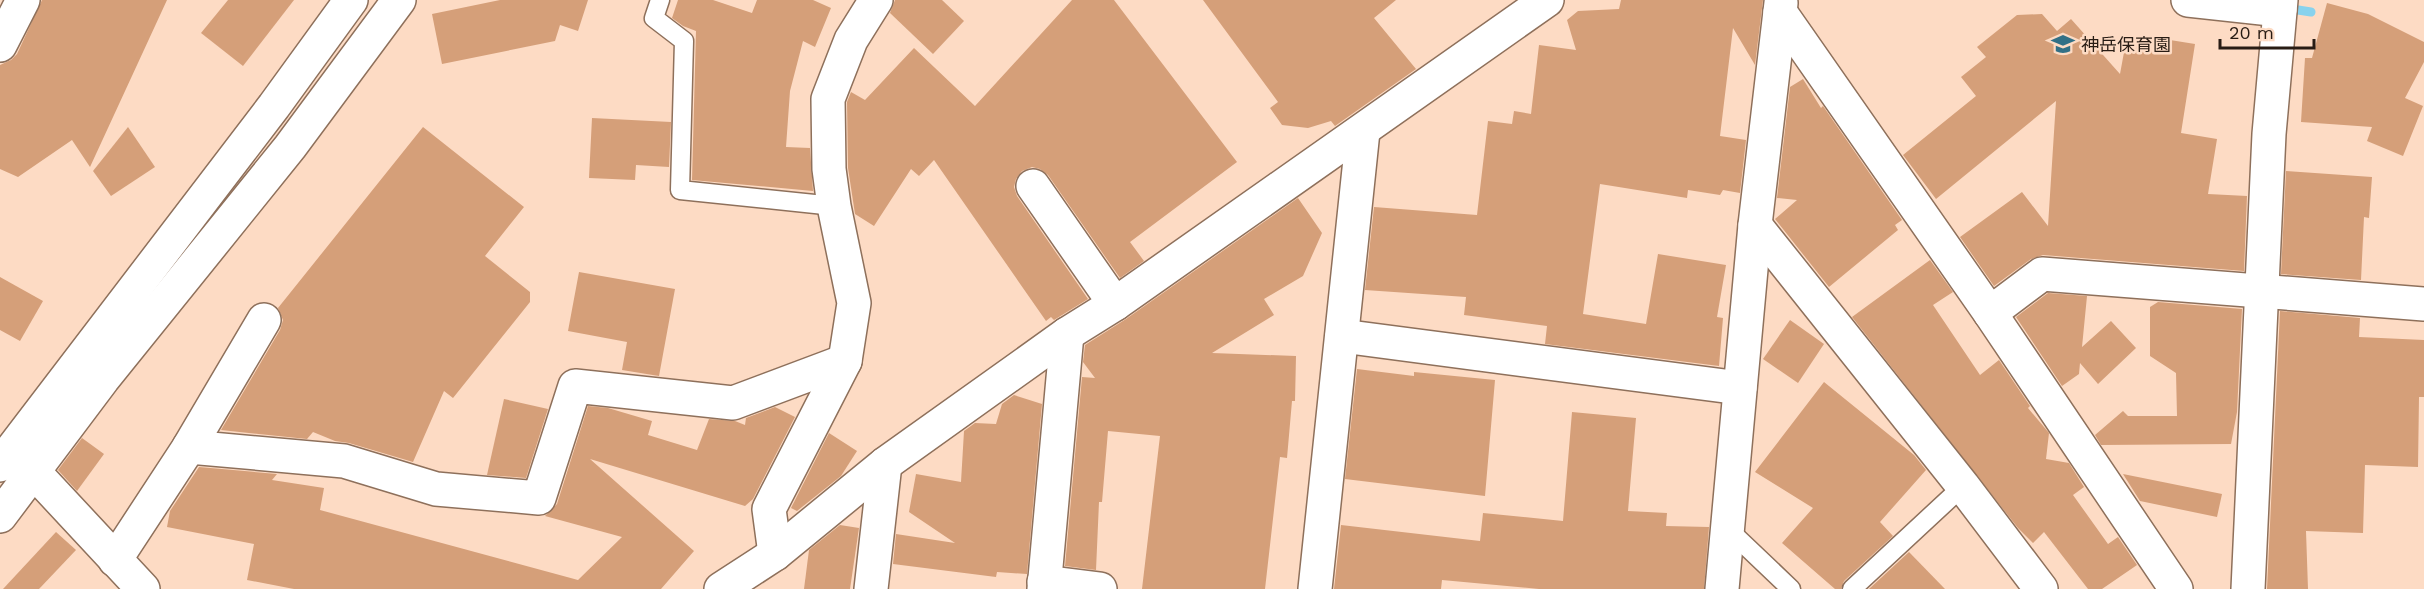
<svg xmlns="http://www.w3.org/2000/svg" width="2424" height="589" viewBox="0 0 2424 589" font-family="'Work Sans','Noto Sans JP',sans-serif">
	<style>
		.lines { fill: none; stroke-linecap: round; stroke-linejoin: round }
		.stream { stroke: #88d2ed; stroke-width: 9 }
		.building { fill: #d59f79 }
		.service-casing { stroke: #8e705b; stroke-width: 21 }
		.minor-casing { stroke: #8e705b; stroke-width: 36 }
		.tertiary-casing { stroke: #8e705b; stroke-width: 36 }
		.service { stroke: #fff; stroke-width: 18 }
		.minor { stroke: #fff; stroke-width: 33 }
		.tertiary { stroke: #fff; stroke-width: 33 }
		.labels { text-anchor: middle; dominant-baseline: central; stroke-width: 5; stroke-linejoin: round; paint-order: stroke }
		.poi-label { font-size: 18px; fill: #281c14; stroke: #fddbc4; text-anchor: start }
	</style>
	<rect width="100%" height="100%" fill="#fddbc4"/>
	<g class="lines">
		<polyline class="stream" points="2285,8 2311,12"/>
	</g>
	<g class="building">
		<polygon points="42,0 167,0 90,167 72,140 18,177 0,169 0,65 11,60 17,54"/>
		<polygon points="228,0 294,0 243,66 201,33"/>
		<polygon points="500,0 588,0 578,31 560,25 555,41 442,64 432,14"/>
		<polygon points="678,0 713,0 752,13 757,0 813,0 831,8 815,47 803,41 790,91 786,147 810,148 813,191 692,180 696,31 683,26 672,18"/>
		<polygon points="895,0 942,0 964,21 933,54 890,13"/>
		<polygon points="1072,0 1114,0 1237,162 1130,242 1144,261 1120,278 1048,175 1040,169 1032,167 1022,171 1016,179 1014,187 1017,196 1088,299 1054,320 1051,317 1046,321 934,160 919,176 911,169 874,226 855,214 848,168 847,102 851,92 865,100 914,48 975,106"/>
		<polygon points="1203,0 1396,0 1374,18 1416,69 1335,126 1331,121 1308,128 1282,125 1270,108 1278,102"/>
		<polygon points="1621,0 1763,0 1755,65 1733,28 1720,136 1746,140 1740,193 1723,190 1720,195 1688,190 1687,198 1600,184 1583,314 1646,324 1658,254 1726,265 1717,317 1723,318 1719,366 1545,344 1547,326 1464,315 1466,297 1365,290 1374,207 1477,215 1488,121 1512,124 1514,111 1531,114 1539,45 1576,50 1567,20 1578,11 1619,9"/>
		<polygon points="2327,3 2368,14 2424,42 2424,62 2405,98 2423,106 2403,156 2367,141 2372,127 2301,122 2305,58 2312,58"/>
		<polygon points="2042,14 2057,31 2071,19 2120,74 2127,36 2145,39 2145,36 2195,44 2181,133 2217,139 2208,194 2247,196 2244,271 2043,255 2031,259 1994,286 1960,237 2022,192 2048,226 2056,101 1936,199 1903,155 1976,96 1961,77 1986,57 1977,47 2017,15"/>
		<polygon points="1803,79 1821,108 1823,106 1902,220 1895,225 1898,230 1829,287 1775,219 1797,200 1777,198 1790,87"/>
		<polygon points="592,118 671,122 669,167 636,165 635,180 589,178"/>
		<polygon points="128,127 155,167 111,196 93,171"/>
		<polygon points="423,127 524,207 485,256 530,292 530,302 453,398 444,391 413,462 349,443 335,441 313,432 307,439 221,430 280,330 283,320 278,308"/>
		<polygon points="2286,171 2372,177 2369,218 2364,217 2361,280 2281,274"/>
		<polygon points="1298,198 1322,233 1303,276 1264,299 1274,315 1212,353 1296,356 1295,401 1292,401 1287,458 1280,457 1265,589 1142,589 1160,436 1108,431 1102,502 1099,502 1096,570 1065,566 1082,377 1095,378 1083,362 1085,345 1126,319"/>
		<polygon points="1930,260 1953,292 1933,305 1980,375 1999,360 2030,406 2028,408 2049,433 2046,459 2069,463 2084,487 2073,495 2108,544 2118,537 2137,565 2102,589 2088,589 2044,532 2033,543 2018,528 1852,317"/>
		<polygon points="579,272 675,289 659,376 622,370 627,342 568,331"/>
		<polygon points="0,277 43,301 20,341 0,330"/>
		<polygon points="2048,293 2087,296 2082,347 2111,321 2136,348 2098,384 2080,363 2079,374 2062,386 2016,317"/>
		<polygon points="2158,302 2242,309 2237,412 2231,444 2101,445 2095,435 2123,411 2128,416 2177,416 2176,373 2150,356 2150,307"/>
		<polygon points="2280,311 2360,318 2359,337 2424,340 2424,397 2419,397 2418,467 2365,465 2363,533 2306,531 2308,589 2267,589"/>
		<polygon points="1790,320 1824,344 1798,383 1763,359"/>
		<polygon points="1357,369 1414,376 1414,372 1495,380 1485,496 1345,479"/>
		<polygon points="1824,382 1914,455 1926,470 1880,522 1893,536 1844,581 1841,589 1835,589 1782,543 1813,508 1755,472"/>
		<polygon points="1014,395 1042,404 1027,574 997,572 996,577 893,564 896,534 955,543 909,512 916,474 961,482 964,431 975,423 996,424 1002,404"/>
		<polygon points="504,399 548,409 526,478 487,475"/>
		<polygon points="588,406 608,408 652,421 648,435 697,450 709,419 735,421 745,425 746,418 775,407 795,417 753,499 745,506 590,459 694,551 661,589 294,589 247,580 254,544 167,527 170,511 199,467 277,474 272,480 324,488 320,510 578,580 622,537 545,516 557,504"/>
		<polygon points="1572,412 1636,418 1628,511 1667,513 1666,526 1709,527 1704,589 1539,589 1442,580 1441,589 1334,589 1341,525 1480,541 1483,513 1563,521"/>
		<polygon points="829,433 857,451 841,476 797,511 791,508"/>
		<polygon points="82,438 104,454 77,491 58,470"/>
		<polygon points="2123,474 2222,494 2217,517 2140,501"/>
		<polygon points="840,525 859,528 850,589 804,589 809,550"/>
		<polygon points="56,532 76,550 39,589 3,589"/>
		<polygon points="1909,552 1945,589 1869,589"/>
	</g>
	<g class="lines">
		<g class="service-casing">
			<g id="service">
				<polyline points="660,0 654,18 684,41 680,190 834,206"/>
				<polyline points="1728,529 1791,589"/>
				<polyline points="1852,589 1963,486"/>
			</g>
		</g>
		<g class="minor-casing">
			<g id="minor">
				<polyline points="2188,0 2280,10"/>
				<polyline points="1780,12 1990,313 2176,589"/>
				<polyline points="0,45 23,0"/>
				<polyline points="1033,186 1115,304"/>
				<polyline points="1755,225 1963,486 2041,589"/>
				<polyline points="1990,313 2042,274 2424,304"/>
				<polyline points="264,320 189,447 344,461 436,489 539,498 575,386 733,403 845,361"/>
				<polyline points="1342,336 1740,388"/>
				<polyline points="775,554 769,509 845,361 854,303 834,206 829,169 828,99 851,40 876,0"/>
				<polyline points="115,560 189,447"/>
				<polyline points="1044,582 1100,589"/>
				<polyline points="721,589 775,554 885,464 1067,334 1115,304 1547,0"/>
				<polyline points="871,589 885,464"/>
				<polyline points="1044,589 1067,334"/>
				<polyline points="1315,589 1363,131"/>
				<polyline points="1722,589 1755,225 1781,3"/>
				<polyline points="2248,589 2269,134 2281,0"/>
			</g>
		</g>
		<g class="tertiary-casing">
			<g id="tertiary">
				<polyline points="0,465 274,106 351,0"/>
				<polyline points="34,472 143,589"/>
				<polyline points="0,516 103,379 290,147 399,0"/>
			</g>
		</g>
		<use href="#service" class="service"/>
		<use href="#minor" class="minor"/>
		<use href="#tertiary" class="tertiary"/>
	</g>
	<defs>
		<g id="school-bare" transform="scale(1.8)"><path d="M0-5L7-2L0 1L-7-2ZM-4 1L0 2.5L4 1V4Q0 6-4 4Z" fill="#327086" stroke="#fddbc4" stroke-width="2.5" paint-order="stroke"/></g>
	</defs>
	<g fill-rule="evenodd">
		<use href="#school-bare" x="2063" y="44"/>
	</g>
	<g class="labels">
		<g class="poi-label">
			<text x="2081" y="44">神岳保育園</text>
		</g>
	</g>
	<path d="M2220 39v9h94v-9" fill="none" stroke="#281c14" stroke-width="3"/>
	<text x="2229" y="39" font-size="18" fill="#281c14" stroke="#fddbc4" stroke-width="4.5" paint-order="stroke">20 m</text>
</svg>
